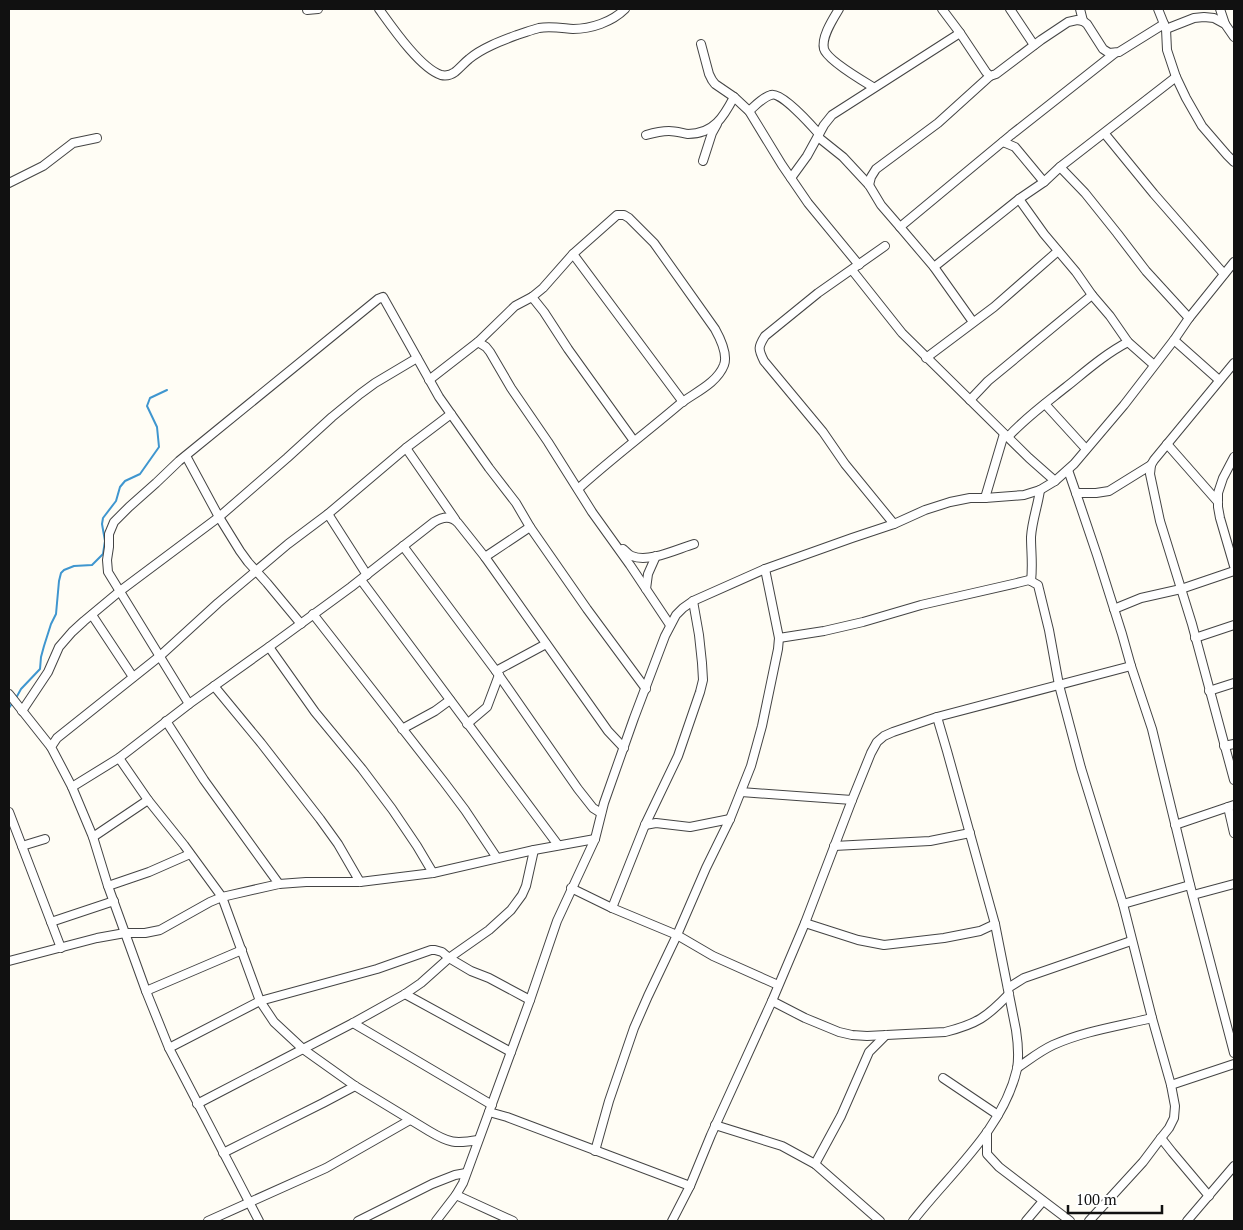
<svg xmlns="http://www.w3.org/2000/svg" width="1243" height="1230" viewBox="0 0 1243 1230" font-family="'PT Serif',serif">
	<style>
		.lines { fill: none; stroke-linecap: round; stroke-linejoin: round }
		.stream { stroke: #3f96cf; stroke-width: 2 }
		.street-casing { stroke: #444; stroke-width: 10 }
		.street { stroke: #fff; stroke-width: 8 }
	</style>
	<rect width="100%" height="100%" fill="#fffdf5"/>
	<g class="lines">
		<g class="stream">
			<polyline points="16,698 21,689 40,669 41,657 44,646 51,624 56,614 59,581 61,573 64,570 74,566 92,565 103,554 105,541 102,524 103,518 116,501 120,487 125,481 140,474 159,447 157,427 147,406 150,398 167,390"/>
			<polyline points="9,708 13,702"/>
		</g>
		<g class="street-casing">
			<g id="street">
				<path d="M 379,9 C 392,27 420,68 441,75 C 446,76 451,75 455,72 C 460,68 464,63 469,59 C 482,48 501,41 517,35 C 524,33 531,30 539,28 C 550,26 561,28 573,29 C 591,29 612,22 625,9"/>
				<path d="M 839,9 C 833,19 821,37 824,49 C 827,60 863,81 873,87"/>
				<polyline points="942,9 960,33 986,72 990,76 996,74 1041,40 1068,22 1077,20 1083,21 1087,24 1103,49 1109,53 1119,52 1164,24"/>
				<polyline points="1010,9 1034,45"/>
				<polyline points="1080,9 1083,21"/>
				<polyline points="1158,9 1166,29 1167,50 1176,77 1186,98 1202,126 1227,155 1234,162"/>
				<polyline points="1220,9 1225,24"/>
				<polyline points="307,10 318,9"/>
				<polyline points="1166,29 1194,18 1204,17 1214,18 1225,24 1234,37"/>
				<polyline points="701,44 709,74 712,80 715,84 734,97 749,111 782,165 808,203 859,265"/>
				<path d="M 749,111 C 755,106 763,97 771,95 C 781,91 812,126 819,134"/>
				<polyline points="1105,134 1154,194 1224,274"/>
				<path d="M 646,135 C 653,133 661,131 669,131 C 675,131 682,133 688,134 C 714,134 724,116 734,97"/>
				<polyline points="818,137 843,157 869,185 881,205 900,227 934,267 973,322"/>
				<polyline points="1003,142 1015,147 1044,182"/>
				<polyline points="703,161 712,133 717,124"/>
				<polyline points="1060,167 1085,193 1117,233 1146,271 1189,318"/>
				<polyline points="791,178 807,156 824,125 832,115 960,33"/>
				<polyline points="9,183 43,166 73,143 97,138"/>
				<polyline points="869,185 871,177 876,169 938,123 990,76"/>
				<polyline points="1019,199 1044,234 1076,272 1092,295 1110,316 1128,342 1154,365"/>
				<polyline points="900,227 1011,135 1115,53"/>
				<path d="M 885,246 L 818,293 L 765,336 C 758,347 758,349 764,361 L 823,432 L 845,464 L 894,524"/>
				<polyline points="573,254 683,402"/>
				<polyline points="934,267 1019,199 1044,182 1060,167 1176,77"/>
				<polyline points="852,270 902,333 1029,458 1055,481"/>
				<polyline points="532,297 544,312 568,349 634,441"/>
				<polyline points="1174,340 1219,380"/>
				<polyline points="478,342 486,347 490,352 511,388 548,442 592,512 630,565 670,625"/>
				<polyline points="926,358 994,307 1058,251"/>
				<polyline points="1234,363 1154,460 1151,465 1150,474 1160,521 1192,624 1234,780"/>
				<path d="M 429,380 L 478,342 L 515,306 L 532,297 L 543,288 L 573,254 L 617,215 L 624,215 L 629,218 L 654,243 L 715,329 C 720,338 728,354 724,365 C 717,383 696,392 681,403 C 647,432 611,459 578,489"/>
				<polyline points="970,400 988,381 1092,295"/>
				<polyline points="1045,404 1086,449"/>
				<path d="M 1008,437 C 1025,418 1046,403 1066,387 C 1086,371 1105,354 1128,342"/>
				<polyline points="1167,444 1218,502"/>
				<polyline points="406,448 455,519"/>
				<polyline points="186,456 219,517 240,551 248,562 267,583 301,624"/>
				<polyline points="1234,457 1223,478 1218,493 1218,507 1220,518 1234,566"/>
				<polyline points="1068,470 1076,493 1097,555 1122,634 1131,666 1152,729 1190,885 1234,1053"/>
				<polyline points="1076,493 1096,493 1109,491 1151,465"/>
				<polyline points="985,498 1004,434"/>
				<polyline points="328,514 367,575"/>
				<polyline points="403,546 496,671 578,789 593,808 601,813"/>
				<path d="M 623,549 C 626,551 628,555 632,556 C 649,563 677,549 694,544"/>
				<polyline points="485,557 530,527"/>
				<polyline points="361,580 558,845"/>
				<path d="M 1031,581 C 1033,565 1031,552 1031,537 C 1032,521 1038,505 1040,490"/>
				<polyline points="646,589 648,574 656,556"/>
				<polyline points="1114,609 1141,598 1181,589 1234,571"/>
				<polyline points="313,614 444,782 465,810 497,858"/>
				<polyline points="92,615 133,677"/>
				<polyline points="779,638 824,631 863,622 921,605 1017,583 1029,580 1038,585 1049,630 1059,685 1081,768 1123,904 1152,1018 1171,1085 1175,1106 1174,1118 1169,1128 1161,1138 1143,1162 1089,1221"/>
				<polyline points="1195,638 1234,625"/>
				<polyline points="269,647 315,712 362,769 392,809 417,846 433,873"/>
				<polyline points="496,671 546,644"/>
				<polyline points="214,686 261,743 320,819 338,844 360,882"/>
				<polyline points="1209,691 1234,683"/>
				<polyline points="9,694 51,747"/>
				<polyline points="189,704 108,572 107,560 109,547 109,534 114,522 129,507 156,483 179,461 378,299 383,297 439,397 489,468 516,503 530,527 587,609 646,689"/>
				<polyline points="22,711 48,672 59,647 72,632 84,621 120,591 219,517 287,458 332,417 360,394 375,383 417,358"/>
				<polyline points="166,721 204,780 279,884"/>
				<polyline points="467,724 487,707 499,675"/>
				<polyline points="402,729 435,711 450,700"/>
				<polyline points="1224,746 1234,744"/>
				<path d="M 119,758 L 148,800 L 184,845 L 222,897 L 260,1001 L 274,1022 L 303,1049 L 355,1086 L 429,1131 C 449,1143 455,1144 478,1140"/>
				<polyline points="72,787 51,747 57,738 160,656 218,603 288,544 328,514 406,448 451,414"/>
				<polyline points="741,792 852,800"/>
				<polyline points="1228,807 1234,833"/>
				<polyline points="9,812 61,948"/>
				<polyline points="645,825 656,823 690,827 730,819"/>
				<polyline points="1175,825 1234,805"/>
				<polyline points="93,837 148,800"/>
				<polyline points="22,846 45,839"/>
				<polyline points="834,846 930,841 970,833"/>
				<polyline points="108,886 149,872 190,854"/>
				<polyline points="571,888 612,908 677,935 713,956 778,985"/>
				<polyline points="1193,895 1234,884"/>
				<polyline points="1123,904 1190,885"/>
				<polyline points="612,908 645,825 678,756 700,692 703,680 702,663 699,635 693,601"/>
				<polyline points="51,922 114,901"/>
				<polyline points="805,923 858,940 884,945 944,938 980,931 995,924"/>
				<polyline points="9,961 97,938 125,933 145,933 160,930 210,902 222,897 279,884 306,882 360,882 433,873 534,850 595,839"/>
				<polyline points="1008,988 1024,978 1131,941"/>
				<polyline points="146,991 242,950"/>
				<polyline points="405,994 511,1052"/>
				<path d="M 772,1001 L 805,1018 L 839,1032 L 852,1035 L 867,1036 L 945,1032 C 977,1024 987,1017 1009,994"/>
				<polyline points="353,1023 492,1105"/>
				<polyline points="169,1048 260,1001 377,969 431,950 435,950 442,952 449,958 471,971 489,978 530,1000"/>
				<path d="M 1017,1068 C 1029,1060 1040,1051 1053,1045 C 1084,1031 1119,1026 1152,1018"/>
				<polyline points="943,1078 998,1115"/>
				<polyline points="1171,1085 1234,1064"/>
				<polyline points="197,1104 353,1023 405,994 421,983 449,958 489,930 511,910 522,895 526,886 534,850"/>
				<polyline points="489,1112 507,1117 690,1186"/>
				<polyline points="715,1125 782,1146 815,1164 880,1221"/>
				<polyline points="987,1132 987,1154 999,1167 1070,1221"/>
				<polyline points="1161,1138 1172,1152 1209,1196"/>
				<polyline points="595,1151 609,1101 634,1028 648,996 677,935 706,868 730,819 751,766 762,726 778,649 779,638 765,569"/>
				<polyline points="223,1153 323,1103 355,1086"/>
				<polyline points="815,1164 841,1116 869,1052 886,1035"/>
				<polyline points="456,1195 513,1221"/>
				<polyline points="208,1221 326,1168 410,1120"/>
				<path d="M 259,1221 L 169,1048 L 146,991 L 108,886 L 93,837 L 72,787 L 119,758 L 189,704 L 269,647 L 351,587 L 434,522 C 442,517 451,515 458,523 L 485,557 L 608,731 L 624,748"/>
				<polyline points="358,1221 432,1184 455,1175 466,1173"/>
				<polyline points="436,1221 456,1195 463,1183 530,1000 557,921 595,839 604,803 634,718 665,636 676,615 683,608 693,601 765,569 852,538 894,524 925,510 950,502 970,498 985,498 1024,495 1040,490 1055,481 1074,464 1124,405 1174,340 1189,318 1234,262"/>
				<polyline points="672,1221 690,1186 711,1135 772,1001 805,923 852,800 871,753 877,742 884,736 893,732 937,717 1131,666"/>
				<path d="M 913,1221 C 949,1174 1003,1130 1017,1069 C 1019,1057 1018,1043 1016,1030 L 995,924 L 947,751 L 937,717"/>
				<polyline points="1026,1221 1043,1201"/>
				<polyline points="1187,1221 1234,1166"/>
			</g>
		</g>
		<use href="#street" class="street"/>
	</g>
	<rect width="1243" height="1230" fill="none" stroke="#111111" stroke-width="20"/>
	<path d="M1068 1205v8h94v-8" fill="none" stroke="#111111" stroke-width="2.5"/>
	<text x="1076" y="1205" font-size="15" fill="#111111" stroke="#ffffff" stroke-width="4" paint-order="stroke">100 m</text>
</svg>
